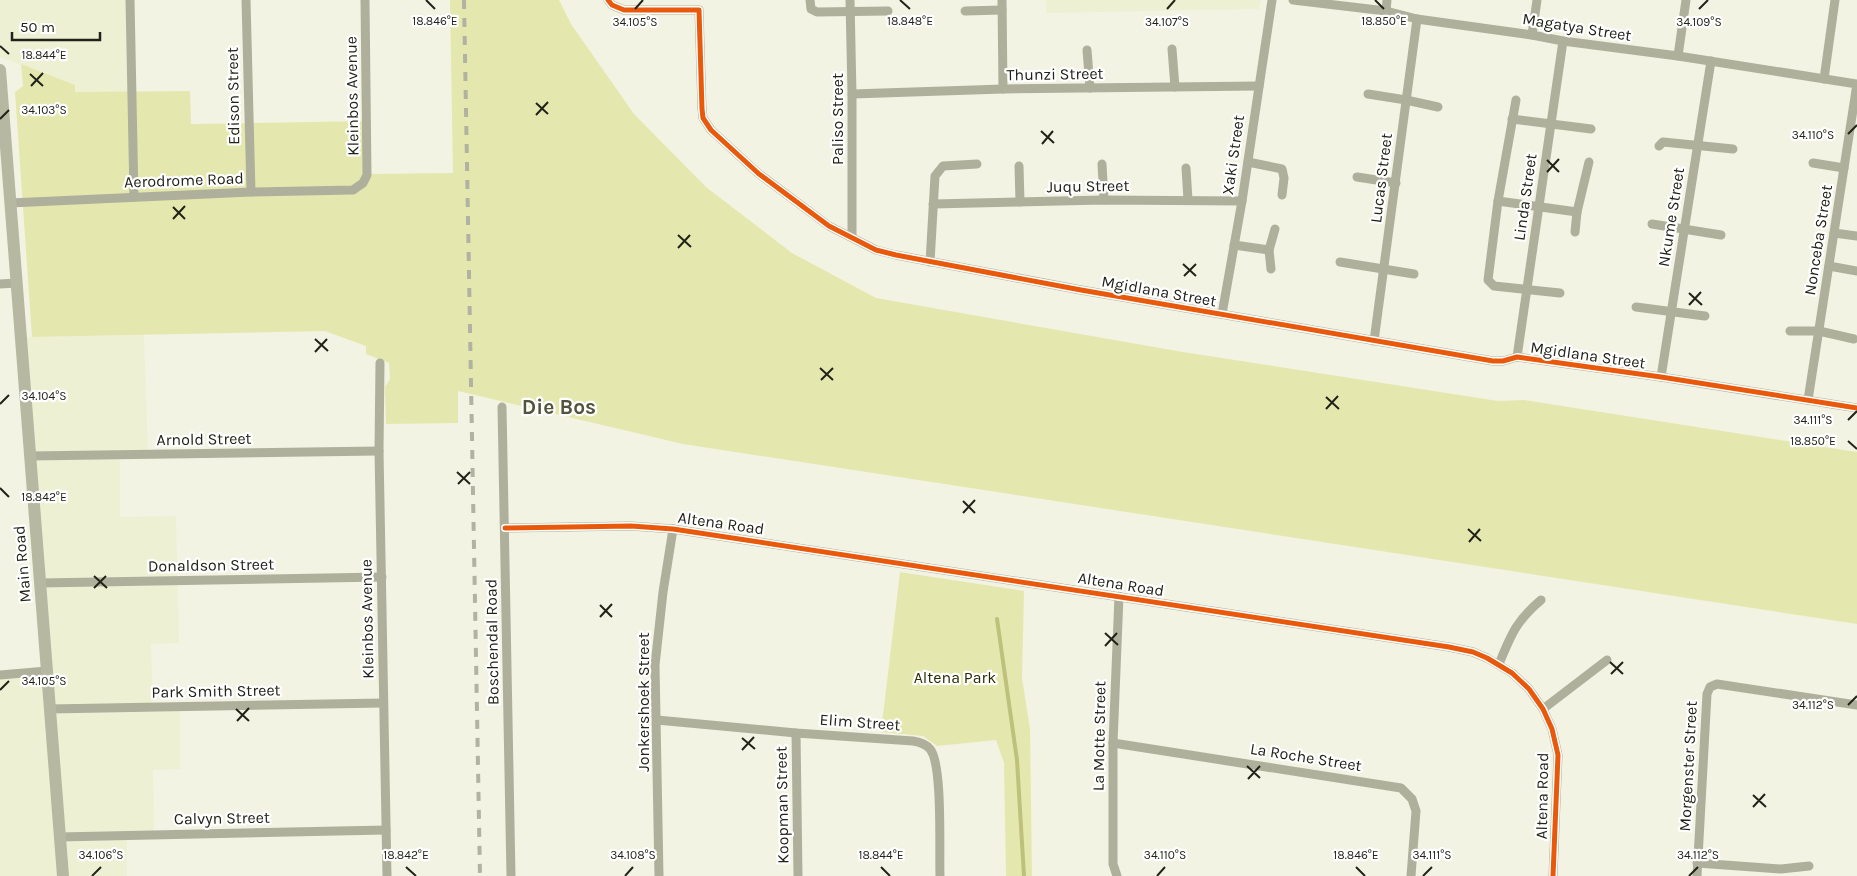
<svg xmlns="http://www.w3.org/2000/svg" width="1857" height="876" viewBox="0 0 1857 876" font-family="Karla,sans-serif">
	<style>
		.built { fill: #eef0d4 }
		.green { fill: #e5e8ae }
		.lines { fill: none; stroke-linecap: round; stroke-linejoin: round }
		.stream { stroke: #bec17b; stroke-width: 4 }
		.street { stroke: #afb09c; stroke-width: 9 }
		.secondary { stroke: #b6b8a2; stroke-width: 12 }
		.rail { stroke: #b1b2a2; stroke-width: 4; stroke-dasharray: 9 9; stroke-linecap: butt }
		.cycleway-casing { stroke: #fff; stroke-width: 8 }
		.cycleway { stroke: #e8590c; stroke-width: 5 }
		.ticks { fill: none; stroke: #222318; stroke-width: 2 }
		.labels { text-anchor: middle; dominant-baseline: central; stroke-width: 4.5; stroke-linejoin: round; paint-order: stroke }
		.street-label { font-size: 16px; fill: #222318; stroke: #fff }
		.park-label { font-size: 16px; fill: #2b2c02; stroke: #fff }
		.district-label { font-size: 21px; font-weight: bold; fill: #53543b; stroke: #fff }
		.ticks-label { font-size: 12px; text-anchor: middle; fill: #222318; stroke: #fff; stroke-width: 4.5; stroke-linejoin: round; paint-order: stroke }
	</style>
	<rect width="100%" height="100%" fill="#f2f3e3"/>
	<g class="built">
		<polygon points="0,0 131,0 133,92 75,92 74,85 0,57"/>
		<polygon points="1046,0 1261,0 1259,9 1046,13"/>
		<polygon points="144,335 148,455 120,456 120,517 176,516 179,643 151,644 153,707 180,707 180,769 153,770 154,835 127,836 127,876 0,876 0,676 48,672 23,337"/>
	</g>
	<g class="green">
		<polygon points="450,0 559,0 571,24 634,114 706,187 792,253 876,298 1183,352 1498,401 1524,400 1857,452 1857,624 683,444 458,391 458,423 386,424 385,387 390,379 389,363 366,354 366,346 325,331 32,337 15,92 23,86 21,64 75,85 75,92 190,91 191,124 367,121 368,174 453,173"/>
		<polygon points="900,572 1024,591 1022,678 1030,729 1032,876 1006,876 1004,763 996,740 937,746 923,736 881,732"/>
	</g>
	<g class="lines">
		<polyline class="stream" points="997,619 1017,760 1024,876"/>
		<g class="street">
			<polyline points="130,0 134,197"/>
			<polyline points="246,0 251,192"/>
			<polyline points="608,0 612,5 624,10 699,10 702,109 703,118 711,130 759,174 829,226 876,250 896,255 1081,290 1493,361 1503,361 1517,357 1661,377 1857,408"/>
			<polyline points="810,0 811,9 817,12 888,11"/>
			<polyline points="850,0 852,94 852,237"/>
			<polyline points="1002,0 1003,89"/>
			<polyline points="1293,0 1386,11 1417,19 1532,35 1563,41 1678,56 1857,84 1808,400"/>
			<polyline points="965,11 1002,10"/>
			<polyline points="1386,11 1387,0"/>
			<polyline points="1532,35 1537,0"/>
			<polyline points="1172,49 1175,87"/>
			<polyline points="1087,50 1090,88"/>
			<polyline points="1678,56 1686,0"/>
			<polyline points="1824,79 1835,0"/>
			<polyline points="852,94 1003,89 1259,86"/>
			<polyline points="1368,94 1406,100 1438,107"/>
			<polyline points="1516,100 1498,201 1488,280 1494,286 1560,293"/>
			<polyline points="1512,119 1591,129"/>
			<polyline points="1659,146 1663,142 1733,149"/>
			<polyline points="1248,162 1282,169 1284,178 1282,195"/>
			<polyline points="1813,163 1844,168"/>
			<polyline points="1102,164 1104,200"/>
			<polyline points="1019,166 1020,202"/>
			<polyline points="1186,168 1188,200"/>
			<polyline points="1357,177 1396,183"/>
			<polyline points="1498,201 1577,212"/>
			<polyline points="10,203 251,192 353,190 363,183 367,175 365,0"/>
			<polyline points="933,204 1104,200 1242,201"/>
			<polyline points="1652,224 1721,235"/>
			<polyline points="1575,232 1577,212 1589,162"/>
			<polyline points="1834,233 1857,236"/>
			<polyline points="1234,245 1269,250"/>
			<polyline points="930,262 935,176 943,166 977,164"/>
			<polyline points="1340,262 1414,274"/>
			<polyline points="1829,266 1857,271"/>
			<polyline points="1271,269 1269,250 1275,229"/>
			<polyline points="0,284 16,283"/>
			<polyline points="1636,307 1705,316"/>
			<polyline points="1222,314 1242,201 1272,0"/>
			<polyline points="1790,331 1819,331 1854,339"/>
			<polyline points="1374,341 1417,19"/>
			<polyline points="1517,357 1563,41"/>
			<polyline points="380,363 379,451 387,876"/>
			<polyline points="1661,377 1711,61"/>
			<polyline points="502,407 511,876"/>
			<polyline points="30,456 379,451"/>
			<polyline points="505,528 631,526 673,529 1449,647 1473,652 1487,658 1512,673 1529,689 1543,709 1552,729 1558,755 1553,876"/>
			<polyline points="40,583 382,577"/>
			<path d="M 1499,664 C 1511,635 1516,621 1541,600"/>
			<polyline points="0,675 47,671"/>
			<polyline points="49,709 383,703"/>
			<polyline points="1543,709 1607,660"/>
			<path d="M 657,720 L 796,733 L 913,741 C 919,742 926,744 930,749 C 943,764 939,852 940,876"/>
			<polyline points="796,733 798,876"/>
			<polyline points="1113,743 1401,788 1412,799 1416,811 1411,876"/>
			<polyline points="59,837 386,830"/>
			<polyline points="1697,863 1781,869 1809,866"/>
			<polyline points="659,876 655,665 663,592 673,529"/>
			<polyline points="1117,876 1113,864 1113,743 1119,596"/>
			<polyline points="1697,876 1707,694 1710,687 1717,684 1857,705"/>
		</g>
		<polyline class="secondary" points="0,70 63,876"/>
		<polyline class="rail" points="464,0 480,876"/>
		<g class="cycleway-casing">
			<g id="cycleway">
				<polyline points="608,0 612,5 624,10 699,10 702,109 703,118 711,130 759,174 829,226 876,250 896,255 1081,290 1493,361 1503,361 1517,357 1661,377 1857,408"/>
				<polyline points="505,528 631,526 673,529 1449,647 1473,652 1487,658 1512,673 1529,689 1543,709 1552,729 1558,755 1553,876"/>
			</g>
		</g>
		<use href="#cycleway" class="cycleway"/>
	</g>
	<path class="ticks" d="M 426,0 L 435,9M 900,0 L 910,9M 1375,0 L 1384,9M 635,9 L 643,0M 1167,9 L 1175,0M 1699,9 L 1708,0M 0,46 L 9,54M 30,74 L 43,86M 31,86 L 43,73M 536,103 L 548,114M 536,115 L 548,102M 0,119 L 9,110M 1041,131 L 1054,143M 1848,134 L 1857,125M 1042,144 L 1053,131M 1547,160 L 1559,172M 1547,172 L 1559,159M 173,207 L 185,219M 173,219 L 185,206M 678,235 L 691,247M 678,248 L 690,235M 1183,264 L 1196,276M 1184,276 L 1196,264M 1689,293 L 1702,305M 1689,305 L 1701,292M 315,339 L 328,351M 315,352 L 327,339M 820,368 L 833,380M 821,380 L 833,368M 1326,397 L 1339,409M 0,404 L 9,395M 1326,409 L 1338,396M 1848,420 L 1857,411M 1848,441 L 1857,449M 457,472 L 470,484M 458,484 L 470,472M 0,488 L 9,497M 963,501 L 975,513M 963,513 L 975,500M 1468,529 L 1481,541M 1469,542 L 1480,529M 94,576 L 107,588M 94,588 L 106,576M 600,605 L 612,617M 600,617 L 612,604M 1105,633 L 1118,645M 1105,646 L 1117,633M 1610,662 L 1623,674M 1611,674 L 1623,662M 0,690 L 9,681M 1848,705 L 1857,696M 236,709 L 249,721M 237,721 L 249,708M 742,738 L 755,749M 742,750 L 754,737M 1247,766 L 1260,778M 1248,779 L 1260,766M 1753,795 L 1766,807M 1753,807 L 1765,794M 406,867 L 416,876M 881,867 L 890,876M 1356,867 L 1365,876M 92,876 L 101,867M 625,876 L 633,867M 1157,876 L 1165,867M 1423,876 L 1432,867M 1689,876 L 1698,867"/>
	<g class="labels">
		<g class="street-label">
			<text transform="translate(1577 27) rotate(9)">Magatya Street</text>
			<text transform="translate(1055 74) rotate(-1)">Thunzi Street</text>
			<text transform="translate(233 96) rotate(-91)">Edison Street</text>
			<text transform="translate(352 96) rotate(-91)">Kleinbos Avenue</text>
			<text transform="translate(837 119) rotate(-90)">Paliso Street</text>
			<text transform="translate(1233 155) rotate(-82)">Xaki Street</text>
			<text transform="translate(1381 178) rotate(-83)">Lucas Street</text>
			<text transform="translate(184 180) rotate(-2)">Aerodrome Road</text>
			<text transform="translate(1088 186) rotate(-1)">Juqu Street</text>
			<text transform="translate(1525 197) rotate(-82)">Linda Street</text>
			<text transform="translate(1671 217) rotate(-81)">Nkume Street</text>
			<text transform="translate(1818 240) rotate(-81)">Nonceba Street</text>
			<text transform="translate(1159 291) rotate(10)">Mgidlana Street</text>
			<text transform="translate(1588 355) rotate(8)">Mgidlana Street</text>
			<text transform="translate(204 439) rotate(-1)">Arnold Street</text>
			<text transform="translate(721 523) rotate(8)">Altena Road</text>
			<text transform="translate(22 564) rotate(-95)">Main Road</text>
			<text transform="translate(211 565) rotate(-1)">Donaldson Street</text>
			<text transform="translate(1121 584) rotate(9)">Altena Road</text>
			<text transform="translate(367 619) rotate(-91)">Kleinbos Avenue</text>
			<text transform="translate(492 642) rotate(-91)">Boschendal Road</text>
			<text transform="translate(216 691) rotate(-1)">Park Smith Street</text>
			<text transform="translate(643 702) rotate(-90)">Jonkershoek Street</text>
			<text transform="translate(860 722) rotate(4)">Elim Street</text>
			<text transform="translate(1099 736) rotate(-89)">La Motte Street</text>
			<text transform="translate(1306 757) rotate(9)">La Roche Street</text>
			<text transform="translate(1688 766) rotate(-87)">Morgenster Street</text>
			<text transform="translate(1542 796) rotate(-89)">Altena Road</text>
			<text transform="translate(782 805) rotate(-91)">Koopman Street</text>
			<text transform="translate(222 818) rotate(-1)">Calvyn Street</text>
		</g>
		<g class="park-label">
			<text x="955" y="677">Altena Park</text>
		</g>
		<g class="district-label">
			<text x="559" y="407">Die Bos</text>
		</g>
	</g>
	<g class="ticks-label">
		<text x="435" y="25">18.846°E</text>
		<text x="910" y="25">18.848°E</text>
		<text x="1384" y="25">18.850°E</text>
		<text x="635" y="26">34.105°S</text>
		<text x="1167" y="26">34.107°S</text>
		<text x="1699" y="26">34.109°S</text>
		<text x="44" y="59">18.844°E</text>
		<text x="44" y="114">34.103°S</text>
		<text x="1813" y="139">34.110°S</text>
		<text x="44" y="400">34.104°S</text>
		<text x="1813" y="424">34.111°S</text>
		<text x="1813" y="445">18.850°E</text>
		<text x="44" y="501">18.842°E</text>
		<text x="44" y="685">34.105°S</text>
		<text x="1813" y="709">34.112°S</text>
		<text x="101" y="859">34.106°S</text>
		<text x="633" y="859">34.108°S</text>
		<text x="1165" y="859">34.110°S</text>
		<text x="1432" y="859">34.111°S</text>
		<text x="1698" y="859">34.112°S</text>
		<text x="406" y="859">18.842°E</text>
		<text x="881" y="859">18.844°E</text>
		<text x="1356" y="859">18.846°E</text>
	</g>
	<path d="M12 32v8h88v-8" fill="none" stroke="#222318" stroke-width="2.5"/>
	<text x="20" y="32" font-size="15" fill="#222318" stroke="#ffffff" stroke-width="4" paint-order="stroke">50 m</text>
</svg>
